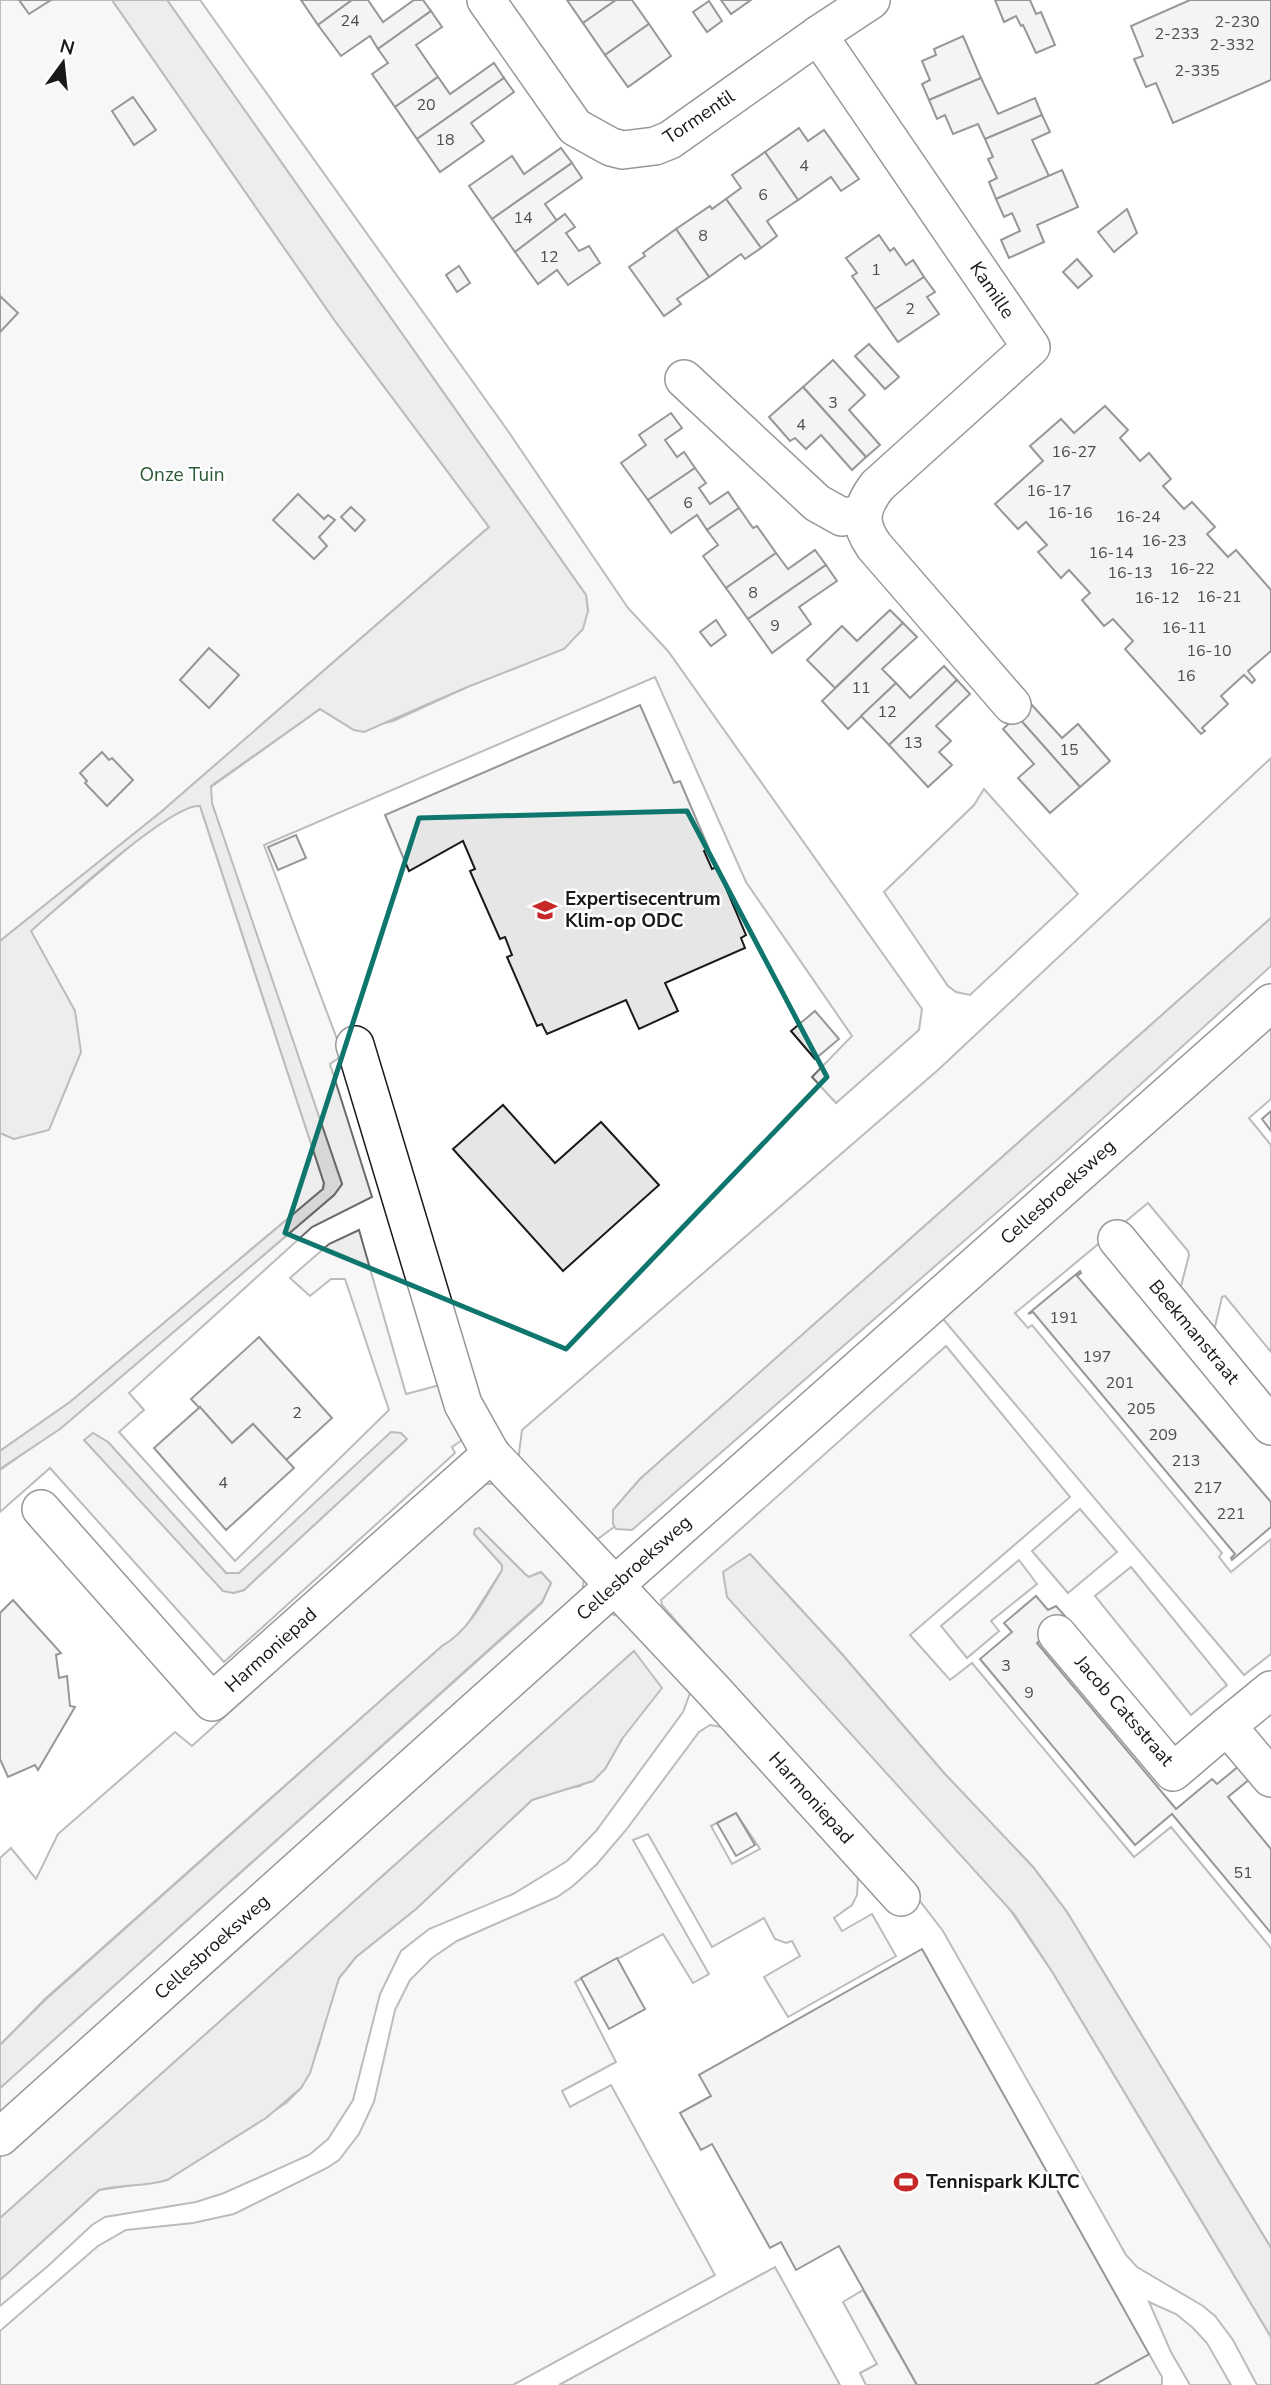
<svg xmlns="http://www.w3.org/2000/svg" width="1271" height="2385" viewBox="0 0 1271 2385" font-family="'Nunito Sans',sans-serif">
	<style>
		.built { fill: #ededed; stroke: #6a6a6a; stroke-width: 2; fill-rule: evenodd }
		.water { fill: #d7d7d7; stroke: #6a6a6a; stroke-width: 2 }
		.building { fill: #e6e6e6; stroke: #1a1a1a; stroke-width: 2 }
		.lines { fill: none; stroke-linecap: round; stroke-linejoin: round }
		.minor-casing { stroke: #1a1a1a; stroke-width: 40 }
		.minor { stroke: #fff; stroke-width: 37 }
		.marked { fill: none; stroke: #0f766e; stroke-width: 5; stroke-linejoin: round }
		.labels { text-anchor: middle; dominant-baseline: central; stroke-width: 5; stroke-linejoin: round; paint-order: stroke }
		.number-label { font-size: 16px; fill: #4d4d4d }
		.street-label { font-size: 19px; fill: #1a1a1a; stroke: #fff }
		.park-label { font-size: 19px; fill: #2b5a34; stroke: #fff }
		.poi-label { font-size: 19px; font-weight: bold; fill: #1a1a1a; stroke: #fff; text-anchor: start }
	</style>
	<rect width="100%" height="100%" fill="#fff"/>
	<g class="built">
		<polygon points="0,0 112,0 335,321 489,527 161,812 0,941"/>
		<path d="M 167,0 L 200,0 L 508,431 L 628,608 L 668,651 L 922,1009 L 919,1030 L 836,1103 L 812,1077 L 852,1036 L 746,882 L 655,677 L 264,845 L 343,1055 L 330,1064 L 372,1197 L 312,1227 L 129,1393 L 144,1410 L 119,1432 L 235,1561 L 389,1410 L 345,1279 L 331,1279 L 310,1296 L 290,1278 L 329,1244 L 359,1230 L 406,1394 L 440,1385 L 465,1438 L 452,1447 L 455,1453 L 224,1662 L 50,1468 L 0,1512 L 0,1470 L 68,1422 L 334,1195 L 342,1184 L 211,803 L 211,787 L 320,709 L 354,730 L 393,721 L 465,688 L 588,611 L 586,595 ZM 406,1440 L 244,1590 L 233,1593 L 108,1442 L 226,1573 L 240,1573 Z"/>
		<polygon points="1271,758 1271,918 640,1479 613,1510 614,1527 591,1544 518,1461 522,1430 938,1070"/>
		<polygon points="984,789 1078,894 970,995 956,992 948,986 884,892 974,805"/>
		<polygon points="194,805 200,806 324,1183 323,1189 70,1402 0,1451 0,1133 14,1139 75,1011 30,931 142,836 175,814"/>
		<polygon points="1271,1020 1271,1099 1249,1118 1271,1145 1271,1352 1225,1296 1222,1297 1214,1331 1179,1294 1189,1255 1188,1251 1148,1203 1015,1313 1028,1328 1032,1325 1222,1553 1219,1557 1231,1572 1271,1539 1271,1654 1244,1675 938,1313"/>
		<polygon points="946,1346 1070,1497 910,1635 950,1680 972,1663 1134,1857 1171,1827 1271,1948 1271,2248 1067,1912 1033,1867 944,1773 841,1653 750,1554 1013,1914 1053,1973 1271,2337 1271,2385 1257,2385 1233,2340 1215,2316 1203,2306 1137,2267 1126,2255 943,1931 905,1882 662,1605 661,1600"/>
		<polygon points="486,1484 496,1484 584,1578 582,1594 0,2117 0,2088 542,1603 551,1583 541,1572 529,1577 525,1574 479,1528 474,1534 502,1565 502,1570 467,1625 454,1639 442,1646 45,1999 0,2045 0,1858 11,1848 36,1879 58,1834 175,1732 192,1746 478,1488"/>
		<polygon points="1080,1509 1117,1552 1068,1593 1032,1551"/>
		<polygon points="1019,1560 1037,1584 991,1621 999,1631 967,1658 941,1626"/>
		<polygon points="1131,1567 1227,1685 1191,1715 1095,1596"/>
		<polygon points="605,1612 631,1620 692,1688 683,1712 596,1831 567,1861 513,1894 429,1929 401,1951 380,1994 353,2100 328,2139 309,2155 224,2193 196,2202 105,2217 92,2225 48,2266 0,2306 0,2280 99,2190 167,2180 286,2103 301,2088 319,2045 327,2011 339,1978 356,1957 416,1909 532,1800 556,1791 580,1786 605,1769 622,1739 633,1652 0,2218 0,2157 159,2016"/>
		<path d="M 710,1725 L 727,1728 L 853,1869 L 858,1878 L 857,1895 L 852,1905 L 834,1918 L 842,1931 L 872,1914 L 896,1956 L 788,2017 L 764,1977 L 800,1956 L 792,1941 L 786,1943 L 775,1939 L 764,1918 L 712,1947 L 648,1834 L 633,1840 L 709,1974 L 693,1983 L 663,1934 L 575,1982 L 616,2062 L 562,2091 L 570,2107 L 611,2085 L 715,2275 L 513,2385 L 0,2385 L 0,2331 L 98,2246 L 126,2230 L 193,2223 L 234,2214 L 327,2168 L 339,2160 L 359,2134 L 374,2102 L 395,2010 L 410,1980 L 432,1958 L 457,1941 L 557,1897 L 573,1886 L 597,1864 L 626,1830 L 699,1732 ZM 736,1813 L 760,1849 L 732,1864 L 711,1826 Z"/>
		<polygon points="775,2267 840,2385 559,2385"/>
		<polygon points="863,2290 917,2385 866,2385 860,2373 877,2364 843,2302"/>
		<polygon points="1149,2302 1176,2314 1192,2327 1207,2343 1231,2385 1190,2385 1171,2352"/>
		<polygon points="1149,2354 1162,2377 1162,2385 1094,2385"/>
	</g>
	<g class="water">
		<path d="M 112,0 L 167,0 L 586,595 L 588,611 L 583,629 L 564,649 L 465,688 L 364,732 L 354,730 L 320,709 L 211,786 L 212,803 L 342,1184 L 334,1195 L 60,1429 L 0,1469 L 0,1451 L 70,1402 L 323,1189 L 324,1183 L 200,806 C 172,802 57,908 31,931 L 75,1011 L 81,1052 L 49,1130 L 14,1139 L 0,1133 L 0,941 L 161,812 L 489,527 L 335,321 Z"/>
		<polygon points="1271,918 1271,966 1057,1160 632,1530 616,1529 613,1524 613,1510 640,1479"/>
		<polygon points="391,1432 401,1433 407,1439 244,1590 233,1593 223,1591 84,1440 93,1433 108,1442 226,1573 239,1573"/>
		<path d="M 479,1528 L 525,1574 L 529,1577 L 541,1572 L 551,1583 L 542,1602 L 0,2088 L 0,2045 L 45,2000 L 442,1646 C 470,1630 486,1597 502,1570 L 502,1565 L 474,1534 L 475,1529 Z"/>
		<polygon points="750,1554 841,1653 944,1773 1033,1867 1067,1912 1271,2248 1271,2337 1053,1973 1014,1914 727,1597 723,1572"/>
		<path d="M 634,1651 L 662,1688 L 622,1739 L 605,1769 L 593,1781 L 532,1800 L 416,1909 L 356,1957 L 339,1978 L 310,2073 L 301,2088 L 266,2118 L 167,2180 C 145,2187 121,2184 99,2190 L 0,2280 L 0,2218 Z"/>
	</g>
	<g class="building">
		<polygon points="19,0 51,0 29,14"/>
		<polygon points="301,0 352,0 318,25"/>
		<polygon points="352,0 368,0 383,22 414,0 423,0 431,11 378,49 370,36 341,56 318,25"/>
		<polygon points="567,0 616,0 583,23"/>
		<polygon points="616,0 632,0 649,24 605,55 583,23"/>
		<polygon points="721,0 751,0 731,14"/>
		<polygon points="995,0 1030,0 1036,14 1041,12 1055,45 1036,53 1023,25 1021,26 1016,16 1004,22"/>
		<polygon points="1190,0 1271,0 1271,80 1173,123 1156,83 1146,87 1134,59 1143,56 1131,26"/>
		<polygon points="709,1 722,21 707,32 693,12"/>
		<polygon points="431,11 442,27 416,45 438,77 395,107 372,74 388,63 378,49"/>
		<polygon points="649,24 671,56 628,87 605,55"/>
		<polygon points="963,36 981,78 929,100 922,84 930,80 922,61 936,55 934,49"/>
		<polygon points="494,63 504,78 417,139 395,107 438,77 450,94"/>
		<polygon points="504,78 514,92 471,123 484,141 440,172 417,139"/>
		<polygon points="981,78 998,114 1035,98 1042,115 985,139 978,124 953,134 945,115 937,119 929,100"/>
		<polygon points="133,97 156,130 134,145 112,111"/>
		<polygon points="1042,115 1050,132 1032,140 1049,176 996,199 989,182 997,178 988,159 993,157 985,139"/>
		<polygon points="799,128 808,141 824,130 859,179 841,191 831,177 798,200 765,152"/>
		<polygon points="561,148 572,163 492,219 469,186 512,156 524,174"/>
		<polygon points="765,152 798,200 767,221 777,236 761,248 726,199 741,188 732,175"/>
		<polygon points="572,163 582,178 545,204 557,221 515,252 492,219"/>
		<polygon points="1062,170 1078,207 1037,225 1044,242 1009,258 1001,240 1020,231 1012,213 1004,217 996,199"/>
		<polygon points="726,199 761,248 745,259 741,254 709,277 676,229 710,206 712,209"/>
		<polygon points="1127,209 1137,233 1114,252 1098,232"/>
		<polygon points="565,214 575,227 566,233 579,251 589,246 600,263 568,285 557,270 538,284 515,252"/>
		<polygon points="676,229 709,277 677,299 681,304 664,316 629,267 645,256 643,253"/>
		<polygon points="879,235 890,251 894,248 906,265 913,260 924,277 875,309 852,276 857,273 846,258"/>
		<polygon points="1077,259 1092,276 1078,288 1063,272"/>
		<polygon points="459,266 470,283 457,292 446,275"/>
		<polygon points="924,277 935,292 927,297 939,314 898,342 875,309"/>
		<polygon points="0,296 18,313 0,332"/>
		<polygon points="869,344 899,377 885,389 855,356"/>
		<polygon points="833,360 865,395 849,410 880,445 866,457 803,387"/>
		<polygon points="803,387 866,457 852,470 821,435 806,449 795,438 790,441 769,417"/>
		<polygon points="1105,406 1128,430 1120,438 1140,461 1149,453 1171,479 1163,486 1184,509 1192,502 1215,527 1207,534 1228,557 1236,550 1271,590 1271,651 1248,671 1255,680 1252,683 1244,675 1221,696 1228,704 1202,728 1205,731 1201,734 1125,649 1133,641 1113,619 1104,626 1082,600 1090,593 1069,570 1061,578 1038,552 1047,545 1026,522 1018,529 995,504 1043,461 1030,446 1061,419 1074,433"/>
		<polygon points="671,413 682,428 665,440 677,457 684,452 695,468 648,500 621,463 646,445 639,435"/>
		<polygon points="695,468 706,483 699,488 710,504 728,492 739,508 707,530 697,515 671,533 648,500"/>
		<polygon points="298,494 324,519 328,515 335,520 319,537 327,546 314,559 273,520"/>
		<polygon points="351,507 365,520 355,531 341,517"/>
		<polygon points="739,508 753,528 757,526 776,553 726,588 703,556 718,545 707,530"/>
		<polygon points="815,550 826,565 748,619 726,588 776,553 788,569"/>
		<polygon points="826,565 837,581 799,607 811,624 772,653 748,619"/>
		<polygon points="890,610 903,623 835,688 807,660 842,626 857,641"/>
		<polygon points="716,620 726,635 711,646 700,632"/>
		<polygon points="903,623 917,637 882,669 896,683 848,729 822,701"/>
		<polygon points="209,648 239,675 209,708 180,680"/>
		<polygon points="944,666 957,680 889,745 861,716 896,683 910,698"/>
		<polygon points="957,680 970,694 936,726 951,741 939,752 952,765 928,787 889,745"/>
		<polygon points="1031,704 1062,738 1078,724 1110,761 1080,787 1017,716"/>
		<polygon points="640,705 674,783 680,781 709,849 704,851 712,869 717,867 746,935 741,938 745,948 665,983 678,1011 639,1029 626,1000 547,1034 542,1024 537,1026 507,957 512,955 505,937 500,939 470,871 475,869 463,841 409,871 385,815"/>
		<polygon points="1017,716 1080,787 1050,813 1018,778 1034,764 1003,729"/>
		<polygon points="102,752 109,760 112,758 133,780 107,806 85,783 87,781 80,773"/>
		<polygon points="296,835 306,858 278,870 268,847"/>
		<polygon points="815,1011 839,1039 815,1059 791,1031"/>
		<polygon points="503,1105 555,1163 601,1122 659,1185 563,1271 453,1149"/>
		<polygon points="1271,1111 1271,1131 1262,1119"/>
		<polygon points="1080,1271 1081,1273 1077,1276 1271,1502 1271,1527 1232,1560 1231,1558 1235,1554 1033,1312 1028,1314"/>
		<polygon points="259,1337 332,1418 286,1460 253,1424 232,1443 191,1399"/>
		<polygon points="200,1407 232,1443 253,1424 294,1468 226,1530 154,1448"/>
		<polygon points="1036,1596 1048,1610 1056,1606 1065,1616 1064,1620 1037,1643 1176,1809 1212,1779 1217,1784 1245,1761 1256,1774 1228,1797 1271,1849 1271,1933 1172,1814 1135,1845 980,1659 1012,1632 1004,1623"/>
		<polygon points="13,1600 61,1653 56,1655 59,1678 67,1676 70,1706 75,1707 38,1770 35,1765 8,1777 0,1759 0,1613"/>
		<polygon points="736,1813 755,1845 736,1856 717,1823"/>
		<polygon points="922,1949 1149,2354 1094,2385 917,2385 839,2246 796,2270 781,2242 770,2248 712,2144 701,2150 680,2113 711,2096 699,2075"/>
		<polygon points="617,1958 645,2009 609,2029 581,1978"/>
	</g>
	<g class="lines">
		<g class="minor-casing">
			<g id="minor">
				<polyline points="486,0 575,127 611,147 623,150 655,146 670,140 818,35 871,0"/>
				<path d="M 818,35 L 1031,347 L 877,486 C 860,509 858,523 874,546 L 1012,705"/>
				<polyline points="684,379 817,503 842,517 863,514"/>
				<polyline points="355,1045 463,1404 491,1454 714,1691 901,1897"/>
				<polyline points="1117,1239 1271,1426"/>
				<polyline points="41,1509 212,1702 491,1454"/>
				<polyline points="1057,1634 1173,1772 1227,1726"/>
				<polyline points="1271,1690 1227,1726 1271,1778"/>
				<polyline points="0,2137 614,1586 1271,1003"/>
			</g>
		</g>
		<use href="#minor" class="minor"/>
	</g>
	<path d="M0 0H1271V2385H0ZM 687,811 L 827,1077 L 566,1349 L 285,1233 L 419,818 Z" fill="#fff" fill-opacity=".55" fill-rule="evenodd"/>
	<path class="marked" d="M 687,811 L 827,1077 L 566,1349 L 285,1233 L 419,818 Z"/>
	<defs>
		<g id="school-bare" transform="scale(1.89)"><path d="M0-5L7-2L0 1L-7-2ZM-4 1L0 2.5L4 1V4Q0 6-4 4Z" fill="#c62828" stroke="#fff" stroke-width="2.5" paint-order="stroke"/></g>
		<g id="stadium-bare" transform="scale(1.89)"><path d="M0-5a6.5 5 0 1 0 0 10a6.5 5 0 1 0 0-10ZM-3.5-1.8h7v3.6h-7Z" fill="#c62828" stroke="#fff" stroke-width="2.5" paint-order="stroke"/></g>
	</defs>
	<g fill-rule="evenodd">
		<use href="#school-bare" x="545" y="910"/>
		<use href="#stadium-bare" x="906" y="2182"/>
	</g>
	<g class="labels">
		<g class="number-label">
			<text x="350" y="21">24</text>
			<text x="1237" y="22">2-230</text>
			<text x="1177" y="34">2-233</text>
			<text x="1232" y="45">2-332</text>
			<text x="1197" y="71">2-335</text>
			<text x="426" y="105">20</text>
			<text x="445" y="140">18</text>
			<text x="804" y="166">4</text>
			<text x="763" y="195">6</text>
			<text x="523" y="218">14</text>
			<text x="703" y="236">8</text>
			<text x="549" y="257">12</text>
			<text x="876" y="270">1</text>
			<text x="910" y="309">2</text>
			<text x="833" y="403">3</text>
			<text x="801" y="425">4</text>
			<text x="1074" y="452">16-27</text>
			<text x="1049" y="491">16-17</text>
			<text x="688" y="503">6</text>
			<text x="1070" y="513">16-16</text>
			<text x="1138" y="517">16-24</text>
			<text x="1164" y="541">16-23</text>
			<text x="1111" y="553">16-14</text>
			<text x="1192" y="569">16-22</text>
			<text x="1130" y="573">16-13</text>
			<text x="753" y="593">8</text>
			<text x="1219" y="597">16-21</text>
			<text x="1157" y="598">16-12</text>
			<text x="775" y="626">9</text>
			<text x="1184" y="628">16-11</text>
			<text x="1209" y="651">16-10</text>
			<text x="1186" y="676">16</text>
			<text x="861" y="688">11</text>
			<text x="887" y="712">12</text>
			<text x="913" y="743">13</text>
			<text x="1069" y="750">15</text>
			<text x="1064" y="1318">191</text>
			<text x="1097" y="1357">197</text>
			<text x="1120" y="1383">201</text>
			<text x="1141" y="1409">205</text>
			<text x="297" y="1413">2</text>
			<text x="1163" y="1435">209</text>
			<text x="1186" y="1461">213</text>
			<text x="223" y="1483">4</text>
			<text x="1208" y="1488">217</text>
			<text x="1231" y="1514">221</text>
			<text x="1006" y="1666">3</text>
			<text x="1029" y="1693">9</text>
			<text x="1243" y="1873">51</text>
		</g>
		<g class="street-label">
			<text transform="translate(699 117) rotate(-34)">Tormentil</text>
			<text transform="translate(992 290) rotate(56)">Kamille</text>
			<text transform="translate(1058 1192) rotate(-42)">Cellesbroeksweg</text>
			<text transform="translate(1194 1332) rotate(50)">Beekmanstraat</text>
			<text transform="translate(634 1568) rotate(-42)">Cellesbroeksweg</text>
			<text transform="translate(271 1650) rotate(-42)">Harmoniepad</text>
			<text transform="translate(1124 1711) rotate(49)">Jacob Catsstraat</text>
			<text transform="translate(811 1798) rotate(48)">Harmoniepad</text>
			<text transform="translate(212 1947) rotate(-42)">Cellesbroeksweg</text>
		</g>
		<g class="park-label">
			<text x="182" y="475">Onze Tuin</text>
		</g>
		<g class="poi-label">
			<text x="565" y="899">Expertisecentrum<tspan x="565" dy="22">Klim-op ODC</tspan></text>
			<text x="926" y="2182">Tennispark KJLTC</text>
		</g>
	</g>
	<g transform="translate(63 63) rotate(15)" stroke="#ffffff" stroke-width="5" paint-order="stroke">
	<path d="M0-5L12 26L0 18L-12 26Z" fill="#1a1a1a"/>
	<text y="-10" font-size="19" font-weight="bold" text-anchor="middle" fill="#1a1a1a">N</text>
	</g>
</svg>
